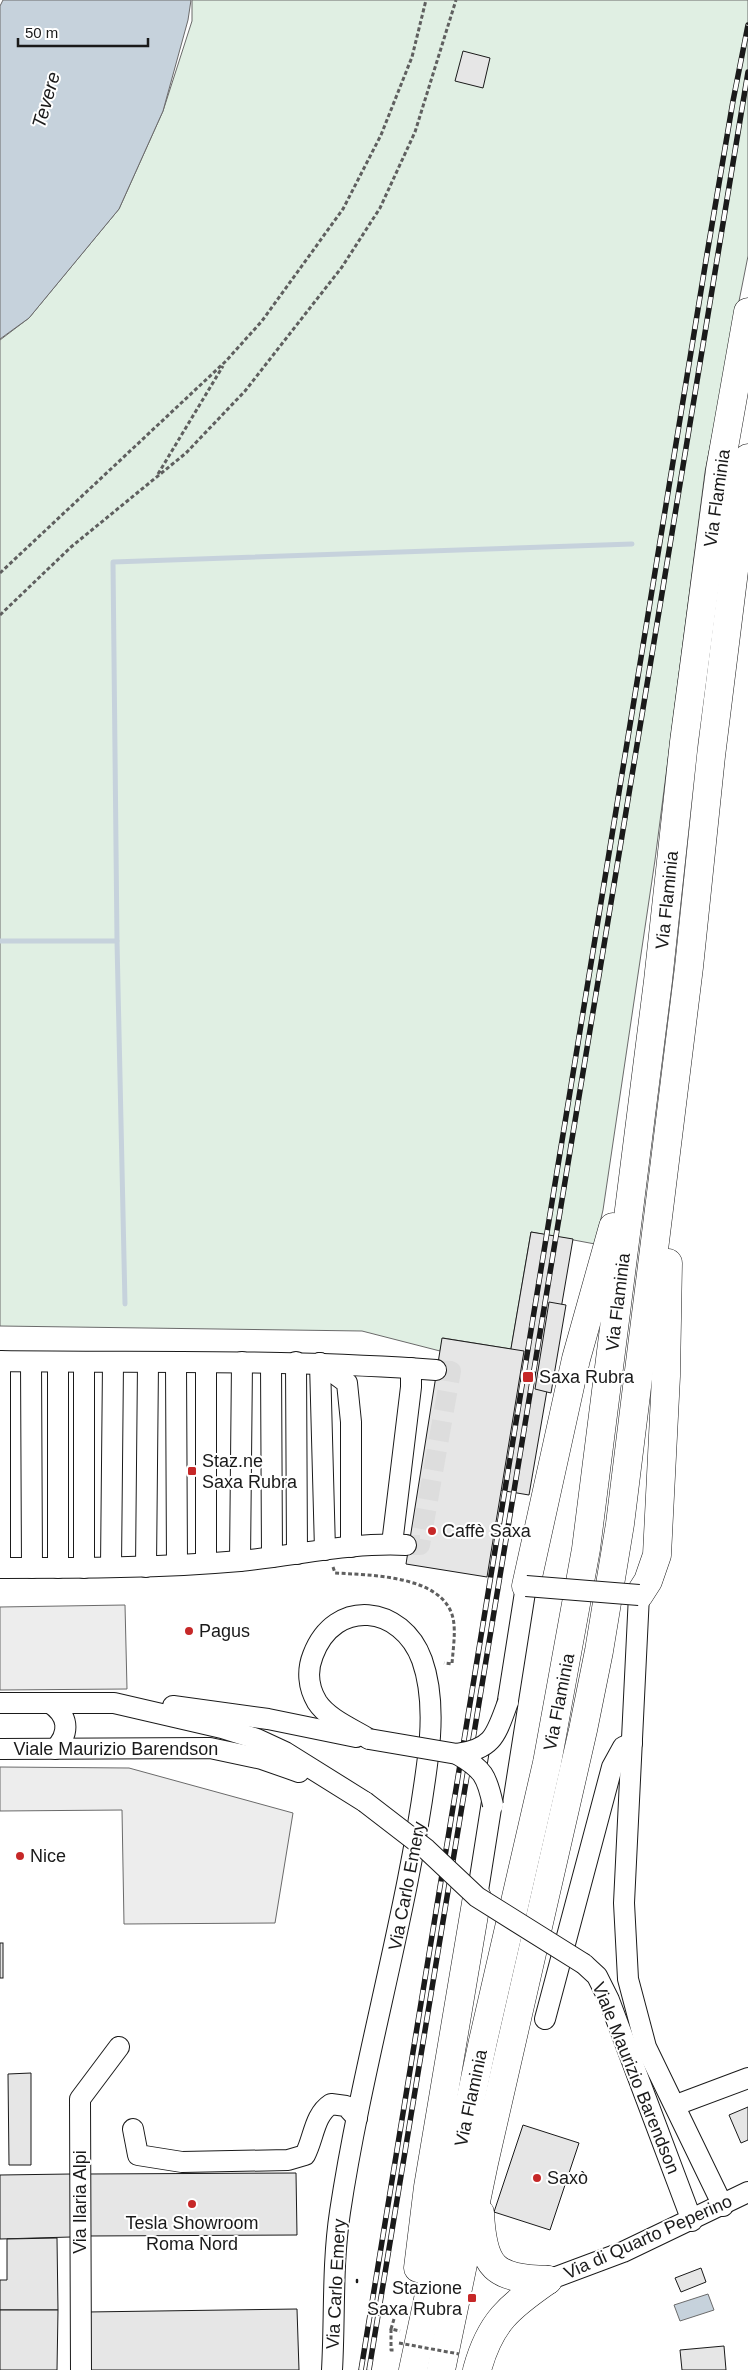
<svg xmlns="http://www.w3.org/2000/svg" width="748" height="2370" viewBox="0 0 748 2370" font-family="Helvetica,sans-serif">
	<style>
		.green { fill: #e0efe3; stroke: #6a6a6a }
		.parking { fill: #ededed; stroke: #6a6a6a }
		.water { fill: #c6d2dc; stroke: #6a6a6a }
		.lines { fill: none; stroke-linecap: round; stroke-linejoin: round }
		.stream { stroke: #c6d2dc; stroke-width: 5 }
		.building { fill: #e6e6e6; stroke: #1a1a1a }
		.minor-tunnel { stroke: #ddd; stroke-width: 20; stroke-dasharray: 20 10; stroke-linecap: butt }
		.minor-casing { stroke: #1a1a1a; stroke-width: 22 }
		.highway-casing { stroke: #1a1a1a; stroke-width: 29 }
		.path { stroke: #5f5f5f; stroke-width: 3; stroke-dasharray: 4 2.5; stroke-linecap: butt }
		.minor { stroke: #fff; stroke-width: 20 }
		.highway { stroke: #fff; stroke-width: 28 }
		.rail-casing { stroke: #1a1a1a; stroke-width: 5.5 }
		.rail { stroke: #fff; stroke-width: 4; stroke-dasharray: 11; stroke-linecap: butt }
		.minor-bridge-casing { stroke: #1a1a1a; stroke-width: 22; stroke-linecap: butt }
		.path-bridge { stroke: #5f5f5f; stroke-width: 3; stroke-dasharray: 4 2.5; stroke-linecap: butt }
		.minor-bridge { stroke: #fff; stroke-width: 20 }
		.wall { stroke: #1a1a1a; stroke-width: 2.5 }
		.poi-dot { fill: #c62828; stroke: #fff; stroke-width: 2 }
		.labels { text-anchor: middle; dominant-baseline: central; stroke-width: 4; stroke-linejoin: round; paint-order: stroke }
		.street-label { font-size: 18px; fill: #1a1a1a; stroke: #fff }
		.poi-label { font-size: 18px; fill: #1a1a1a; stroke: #fff; text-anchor: start }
		.water-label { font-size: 19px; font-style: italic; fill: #1a1a1a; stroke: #fff }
	</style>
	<rect width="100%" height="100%" fill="#fff"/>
	<polygon class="green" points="192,0 748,0 748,256 705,472 655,860 603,1210 595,1244 531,1232 511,1349 443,1338 440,1351 362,1331 0,1326 0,340 29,318 119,209 163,111 192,21"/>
	<g class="parking">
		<polygon points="125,1605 127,1689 0,1690 0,1607"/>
		<polygon points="0,1767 129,1768 293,1813 275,1923 124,1924 122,1810 0,1811"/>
	</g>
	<g class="water">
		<polygon points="3,0 191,0 188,20 163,111 119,209 29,318 0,339 0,6"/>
		<polygon points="708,2294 714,2310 680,2321 674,2305"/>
	</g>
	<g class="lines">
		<g class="stream">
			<polyline points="0,941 117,941 125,1304"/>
			<polyline points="117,941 113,562 632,544"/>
		</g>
	</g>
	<g class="building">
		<polygon points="463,51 490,58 483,88 455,81"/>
		<polygon points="531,1232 573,1239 529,1495 487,1488"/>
		<polygon points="549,1302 566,1305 551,1393 535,1389"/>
		<polygon points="442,1338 524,1351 487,1577 406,1564"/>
		<rect x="0" y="1943" width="3" height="35"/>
		<polygon points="31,2073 31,2165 9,2165 8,2074"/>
		<polygon points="748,2107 748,2140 741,2143 729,2115"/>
		<polygon points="523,2125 579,2143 550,2230 494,2212"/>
		<polygon points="296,2173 297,2235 87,2236 87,2174"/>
		<polygon points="71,2174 71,2237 0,2239 0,2175"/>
		<polygon points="57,2238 58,2310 0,2310 0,2280 7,2280 7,2239"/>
		<polygon points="701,2268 706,2282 681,2292 675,2278"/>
		<polygon points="297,2309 299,2370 87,2370 87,2312"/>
		<polygon points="0,2310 58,2310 57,2370 0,2370"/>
		<polygon points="724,2346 726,2370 682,2370 680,2350"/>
	</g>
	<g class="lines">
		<polyline class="minor-tunnel" points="406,1545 420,1545 451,1371 436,1370"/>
		<g class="minor-casing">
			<g id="minor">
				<path d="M 0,1361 C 145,1363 291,1359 436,1370"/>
				<polyline points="31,1362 32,1568"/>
				<polyline points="296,1362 297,1554"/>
				<polyline points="271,1363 272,1557"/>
				<polyline points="320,1363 347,1383 351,1422 351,1547"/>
				<polyline points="320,1363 325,1550"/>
				<polyline points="176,1364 177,1565"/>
				<polyline points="392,1544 411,1387 411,1368"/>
				<polyline points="240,1561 242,1362"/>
				<polyline points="206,1563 206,1363"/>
				<polyline points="111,1567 113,1363"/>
				<polyline points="146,1567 148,1363"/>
				<path d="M 0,1568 C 80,1568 160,1568 240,1561 C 295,1556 350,1542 406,1545"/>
				<polyline points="0,1568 0,1361"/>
				<polyline points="58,1568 58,1362"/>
				<polyline points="84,1568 84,1362"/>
				<polyline points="639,1595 624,1903 628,1979 646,2047 723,2206"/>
				<polyline points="0,1703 114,1703 222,1728 257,1739 285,1752 365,1802"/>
				<path d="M 50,1703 C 68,1715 71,1732 55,1749"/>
				<polyline points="173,1706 268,1719 356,1737"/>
				<polyline points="0,1749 210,1748 262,1759 299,1772"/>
				<polyline points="477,1897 526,1586"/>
				<polyline points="584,1964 597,1976 609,2000 692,2221"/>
				<polyline points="545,2019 612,1767 623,1747 632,1743"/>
				<polyline points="676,2105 748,2078"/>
				<path d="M 133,2129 L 138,2155 L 182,2162 L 288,2160 L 305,2155 C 314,2138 314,2115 331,2104 L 346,2106 L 357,2118"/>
				<polyline points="548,2280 623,2252 748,2192"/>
				<polyline points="81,2370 80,2099 119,2047"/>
				<path d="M 332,2370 C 335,2317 332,2265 340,2212 C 363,2059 409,1911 428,1757 C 432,1725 433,1691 422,1660 C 402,1605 335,1597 313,1655 C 307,1670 308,1687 317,1702 C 328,1719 353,1729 369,1739"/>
			</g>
		</g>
		<g class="highway-casing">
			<g id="highway">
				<polyline points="526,1586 576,1359 613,1227"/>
				<polyline points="639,1595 648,1581 657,1555 666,1376 668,1263"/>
				<path d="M 480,2213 C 483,2269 494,2278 548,2280"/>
				<polyline points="418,2268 428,2187 477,1897"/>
				<polyline points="413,2370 483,2041 547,1763 586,1549 658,981 684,742 720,470 748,312"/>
				<polyline points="441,2370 484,2163 583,1730 599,1651 620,1524 689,967 711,756 748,458"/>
				<path d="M 477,2370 C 490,2322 509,2307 548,2280"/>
			</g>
		</g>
		<g class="path">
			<polyline points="158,474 223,366"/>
			<polyline points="0,573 226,361 262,321 343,209 381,135 412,57 426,0"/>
			<polyline points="0,615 71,547 186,453 245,391 342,267 380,208 415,132 456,0"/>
			<path d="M 333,1567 L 335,1573 C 369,1575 443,1575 453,1618 C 456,1632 453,1649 452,1664 L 444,1663"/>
			<polyline points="399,2288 400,2281"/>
			<polyline points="394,2319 391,2329 400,2331"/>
			<polyline points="391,2329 391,2350 394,2350"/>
		</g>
		<use href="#minor" class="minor"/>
		<use href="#highway" class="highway"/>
		<g class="rail-casing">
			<g id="rail">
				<polyline points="361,2370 707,254 733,101 748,25"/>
				<polyline points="369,2370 748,72"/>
			</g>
		</g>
		<use href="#rail" class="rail"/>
		<g class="minor-bridge-casing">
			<g id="minor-bridge">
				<polyline points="526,1586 639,1595"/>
				<path d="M 369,1739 L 457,1754 C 494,1749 496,1734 508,1702"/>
				<path d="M 457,1754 C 483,1769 487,1776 493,1805"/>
				<polyline points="365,1802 426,1849 477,1897 584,1964"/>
			</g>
		</g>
		<polyline class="path-bridge" points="399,2343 459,2354"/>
		<use href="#minor-bridge" class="minor-bridge"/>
		<polyline class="wall" points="357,2282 357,2280"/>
	</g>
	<g class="poi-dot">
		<rect x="522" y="1371" width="12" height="12" rx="2.5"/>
		<rect x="187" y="1466" width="10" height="10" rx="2.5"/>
		<circle cx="432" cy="1531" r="5"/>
		<circle cx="189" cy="1631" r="5"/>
		<circle cx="20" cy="1856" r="5"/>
		<circle cx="537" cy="2178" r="5"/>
		<circle cx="192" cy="2204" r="5"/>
		<rect x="467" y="2293" width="10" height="10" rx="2.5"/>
	</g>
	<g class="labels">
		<g class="street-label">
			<text transform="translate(717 498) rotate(-82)">Via Flaminia</text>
			<text transform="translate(667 900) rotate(-84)">Via Flaminia</text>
			<text transform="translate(618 1302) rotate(-83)">Via Flaminia</text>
			<text transform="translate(559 1702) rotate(-79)">Via Flaminia</text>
			<text x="116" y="1749">Viale Maurizio Barendson</text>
			<text transform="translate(407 1886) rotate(-79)">Via Carlo Emery</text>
			<text transform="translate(636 2078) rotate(68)">Viale Maurizio Barendson</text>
			<text transform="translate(471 2098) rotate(-78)">Via Flaminia</text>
			<text transform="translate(80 2202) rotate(-90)">Via Ilaria Alpi</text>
			<text transform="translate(648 2237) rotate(-24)">Via di Quarto Peperino</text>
			<text transform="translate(336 2284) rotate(-87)">Via Carlo Emery</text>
		</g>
		<g class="poi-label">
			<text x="539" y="1377">Saxa Rubra</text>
			<text x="202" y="1461">Staz.ne<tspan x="202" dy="21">Saxa Rubra</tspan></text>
			<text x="442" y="1531">Caffè Saxa</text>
			<text x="199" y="1631">Pagus</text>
			<text x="30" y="1856">Nice</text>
			<text x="547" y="2178">Saxò</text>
			<text x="192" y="2223" text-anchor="middle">Tesla Showroom<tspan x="192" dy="21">Roma Nord</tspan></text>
			<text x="462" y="2288" text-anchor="end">Stazione<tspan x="462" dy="21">Saxa Rubra</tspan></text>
		</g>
		<g class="water-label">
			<text transform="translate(46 100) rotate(-74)">Tevere</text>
		</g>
	</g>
	<path d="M18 38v8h130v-8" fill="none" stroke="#1a1a1a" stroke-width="2.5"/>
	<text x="25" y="38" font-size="15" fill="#1a1a1a" stroke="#ffffff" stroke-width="4" paint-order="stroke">50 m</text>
</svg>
